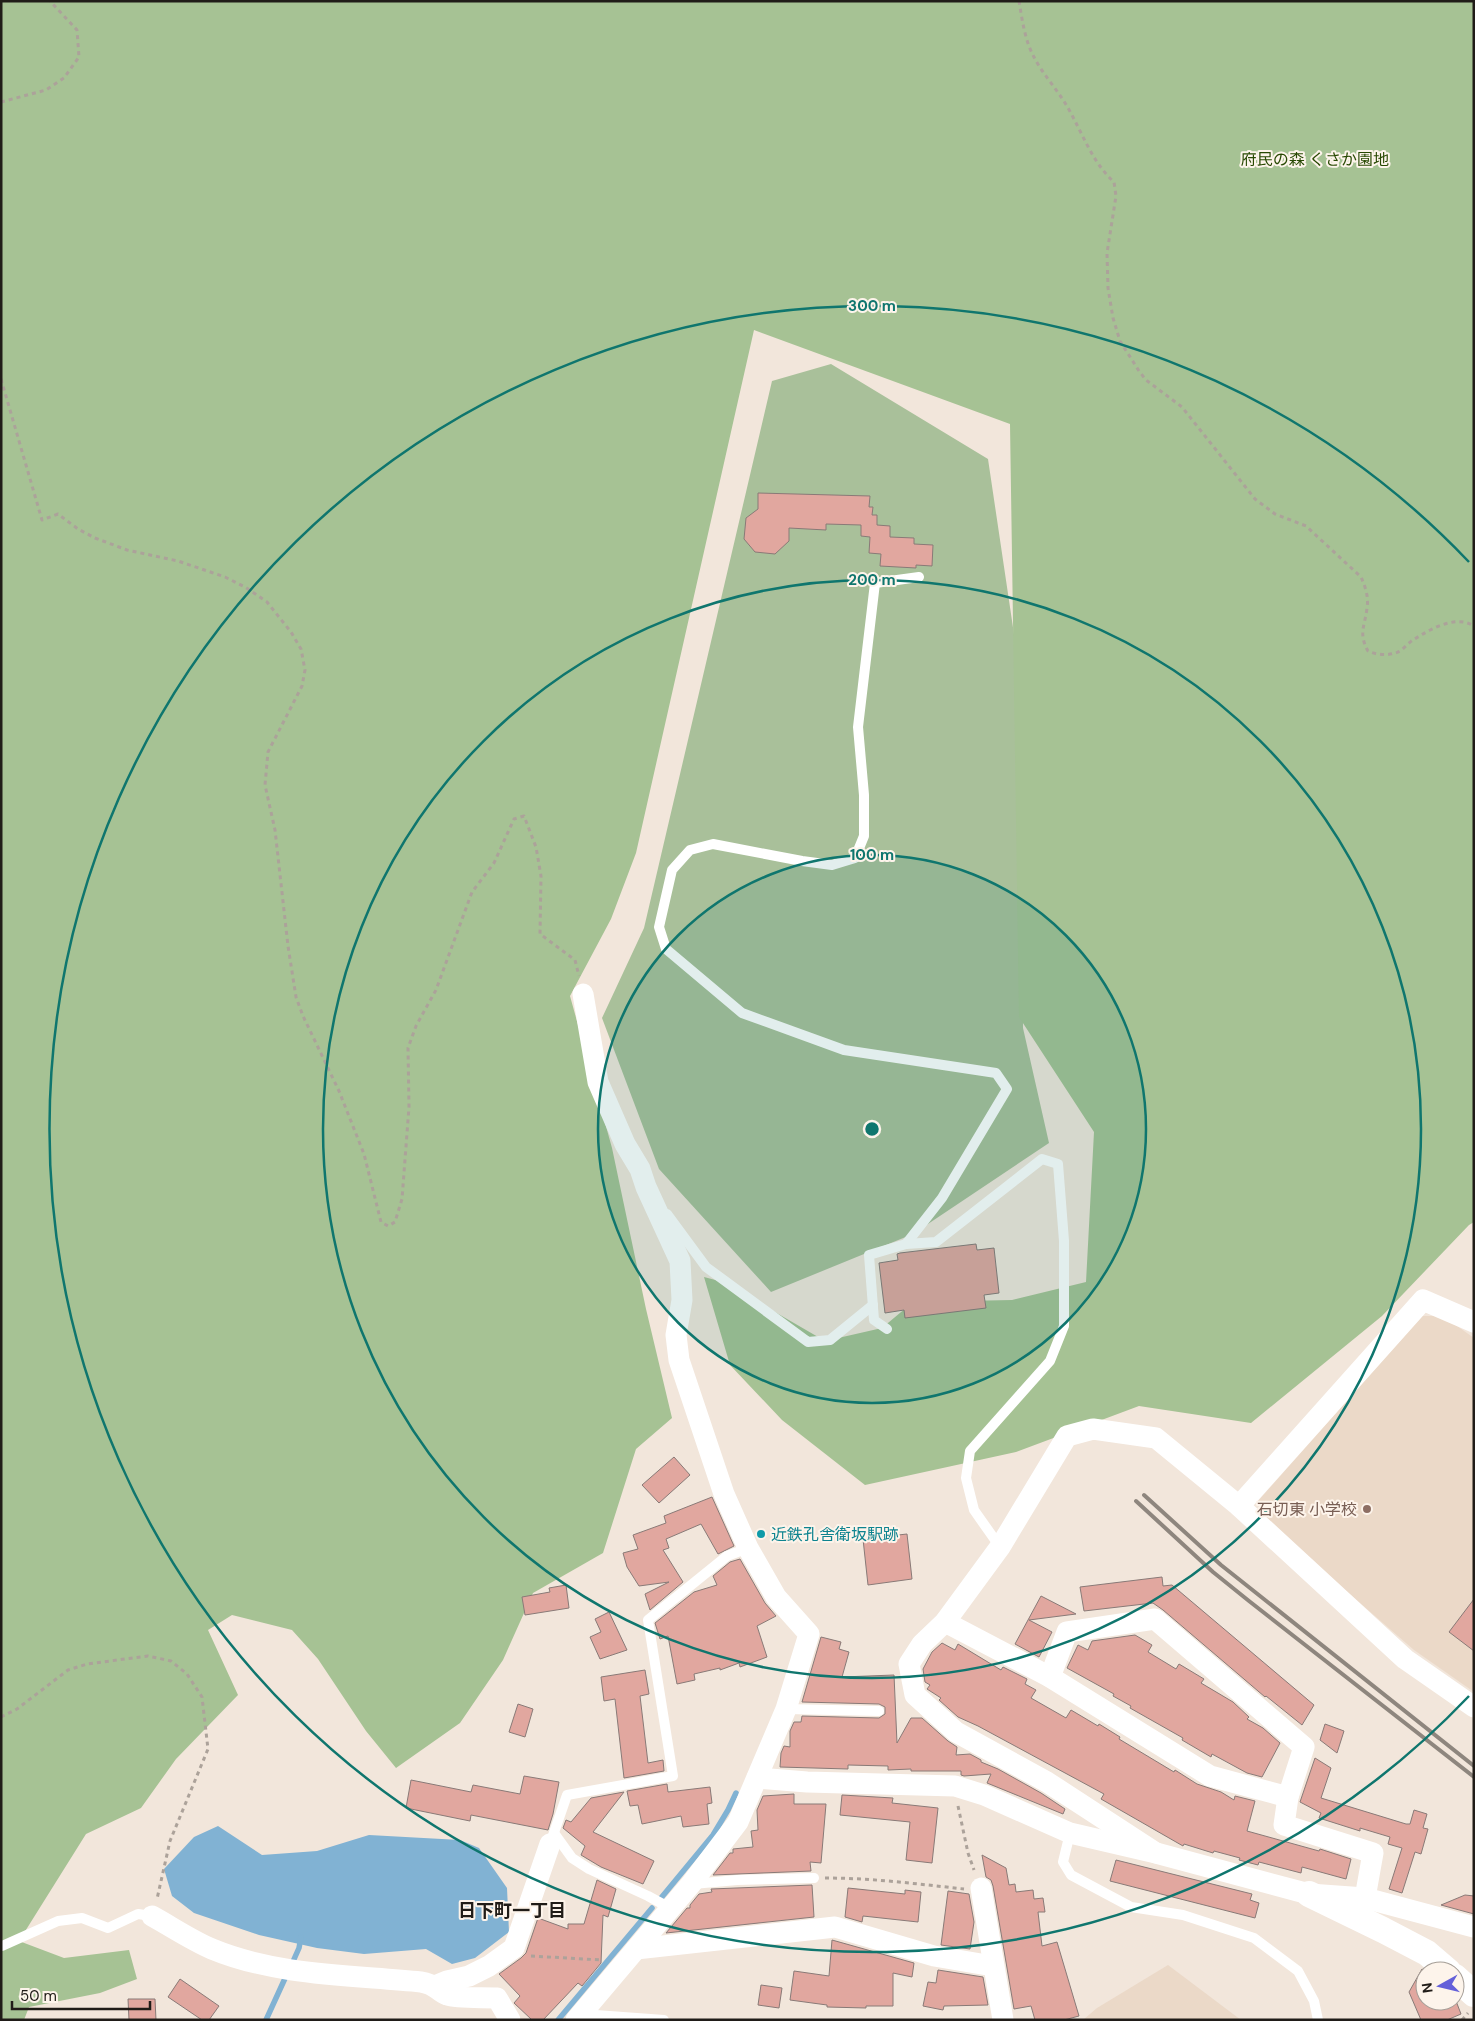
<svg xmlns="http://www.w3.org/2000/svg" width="1475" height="2021" viewBox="0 0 1475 2021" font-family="'DM Sans','Noto Sans JP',sans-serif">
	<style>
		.built { fill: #ebd9c8 }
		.green { fill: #a9c09a }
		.forest { fill: #a6c294 }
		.water { fill: #81b2d3 }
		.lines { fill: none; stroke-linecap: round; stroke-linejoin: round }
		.stream { stroke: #81b2d3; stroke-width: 5.5 }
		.building { fill: #e1a79f; stroke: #897a77 }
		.path { stroke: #aca29a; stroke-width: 3; stroke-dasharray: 4 4; stroke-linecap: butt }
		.service { stroke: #fff; stroke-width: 10 }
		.minor { stroke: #fff; stroke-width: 21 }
		.tertiary { stroke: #fff; stroke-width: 26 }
		.rail { stroke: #8e867e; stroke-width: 4 }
		.ring { fill: none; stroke: #0f766e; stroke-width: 2.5 }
		.education-dot { fill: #8d6e63; stroke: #fdf4eb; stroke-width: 2 }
		.culture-dot { fill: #0f9aa8; stroke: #fdf4eb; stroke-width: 2 }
		.labels { text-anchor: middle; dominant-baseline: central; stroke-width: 4; stroke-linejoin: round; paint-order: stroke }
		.park-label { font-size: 16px; fill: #284903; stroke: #fdf4eb }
		.education-label { font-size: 16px; fill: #785e54; stroke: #fdf4eb; text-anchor: end }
		.culture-label { font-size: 16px; fill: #0d838f; stroke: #fdf4eb; text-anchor: start }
		.neighbourhood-label { font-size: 18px; font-weight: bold; fill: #201c18; stroke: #fdf4eb }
		.centre { fill: #0f766e; stroke: #fdf4eb; stroke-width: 2.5 }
		.ring-label { font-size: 15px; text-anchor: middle; font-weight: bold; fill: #0f766e; stroke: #fdf4eb; stroke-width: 4; stroke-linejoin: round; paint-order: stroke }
	</style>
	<rect width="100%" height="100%" fill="#f2e6db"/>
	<g class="built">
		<polygon points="1422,1316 1443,1316 1474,1338 1474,1692 1414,1650 1261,1517 1258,1501"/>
		<polygon points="1168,1965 1241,2020 1083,2020 1097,2008"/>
	</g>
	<polygon class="green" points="831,364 988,459 1022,688 1023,1028 1049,1143 913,1234 771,1292 659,1169 602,1018 644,928 772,381"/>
	<polygon class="forest" points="1,1 1474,1 1474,1222 1469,1225 1382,1316 1251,1423 1139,1406 1016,1452 865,1485 782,1420 730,1365 704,1277 723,1282 825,1341 882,1328 913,1302 1012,1300 1086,1282 1094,1132 1019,1017 1010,424 754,330 636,853 611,919 570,996 612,1148 646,1309 672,1418 636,1449 603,1553 533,1593 503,1660 460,1723 396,1768 366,1731 318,1659 292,1630 232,1615 208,1630 238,1695 176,1759 141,1808 86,1834 19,1941 64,1958 129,1950 137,1979 100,1993 29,2007 24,2020 1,2020"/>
	<polygon class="water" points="218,1826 262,1855 317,1851 369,1835 460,1840 479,1848 507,1888 509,1932 475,1958 452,1964 426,1949 364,1954 317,1948 259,1935 194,1913 172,1896 164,1869 194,1837"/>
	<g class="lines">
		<g class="stream">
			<polyline points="661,1898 713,1835 728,1810 736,1793"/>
			<polyline points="291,1966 299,1948 301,1937"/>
			<polyline points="266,2020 287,1974"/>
			<polyline points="558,2020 652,1908"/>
		</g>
	</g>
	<g class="building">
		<polygon points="758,493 870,496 869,507 873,507 872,515 877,515 877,525 890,526 890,537 914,538 914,544 933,545 932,566 916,565 916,568 880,566 881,554 869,553 870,537 861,536 861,525 826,524 826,530 789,528 789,541 775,554 755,552 744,539 746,518 758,509"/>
		<polygon points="976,1244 977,1250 994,1248 999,1293 984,1295 986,1308 905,1318 904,1310 885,1313 879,1263 898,1260 897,1254 900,1253"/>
		<polygon points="674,1457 690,1475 659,1503 642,1485"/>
		<polygon points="712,1497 734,1546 718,1554 701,1524 666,1539 669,1548 663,1550 683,1582 650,1610 645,1594 669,1582 639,1586 627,1567 623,1553 638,1549 633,1535 666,1523 664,1516"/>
		<polygon points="907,1534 912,1579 868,1585 863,1539"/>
		<polygon points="740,1559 765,1603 776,1616 757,1626 767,1657 740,1667 739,1663 720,1670 720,1668 694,1674 695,1680 677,1684 668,1636 660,1639 655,1623 694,1592 717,1585 713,1576 730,1562"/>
		<polygon points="1162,1577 1163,1586 1172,1585 1314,1705 1302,1725 1266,1696 1265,1697 1163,1610 1153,1603 1084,1611 1080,1587"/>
		<polygon points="566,1585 569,1608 525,1615 522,1597 550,1592 549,1588"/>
		<polygon points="1041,1596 1076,1614 1029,1620 1052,1632 1039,1657 1015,1644"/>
		<polygon points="1474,1599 1474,1651 1449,1632"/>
		<polygon points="609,1612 627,1650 600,1659 590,1637 601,1632 595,1619"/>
		<polygon points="1135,1635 1152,1645 1148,1652 1176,1669 1179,1664 1204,1679 1201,1683 1233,1702 1249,1717 1247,1719 1263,1728 1280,1743 1262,1777 1247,1773 1212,1754 1211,1757 1182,1740 1183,1738 1130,1708 1131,1706 1113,1696 1114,1694 1067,1668 1078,1645 1088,1650 1092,1641"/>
		<polygon points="821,1637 841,1642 839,1649 849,1652 842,1677 894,1675 897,1743 911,1718 922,1718 948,1741 957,1747 956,1755 970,1754 981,1760 981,1762 998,1769 1041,1793 1065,1809 1063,1814 987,1783 991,1774 964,1776 961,1775 961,1771 911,1771 911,1769 888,1770 888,1766 848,1765 848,1769 780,1767 781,1753 784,1746 790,1747 790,1731 794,1722 801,1722 802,1716 879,1718 885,1714 885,1707 879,1704 802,1702"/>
		<polygon points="942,1643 955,1650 958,1644 1001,1670 1003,1667 1027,1679 1025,1684 1036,1690 1031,1698 1066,1718 1071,1710 1098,1726 1099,1724 1120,1737 1119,1739 1174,1772 1175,1770 1197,1784 1221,1792 1234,1800 1235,1796 1255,1801 1247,1831 1319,1851 1320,1849 1351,1859 1346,1879 1302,1867 1301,1873 1259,1862 1258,1865 1239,1860 1240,1858 1214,1851 1213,1853 1184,1844 1183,1846 1101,1799 1104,1794 978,1726 958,1717 939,1700 941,1698 927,1689 930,1685 925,1682 923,1669 932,1652"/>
		<polygon points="645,1670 649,1694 640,1696 648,1763 663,1760 664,1771 624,1778 615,1699 604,1701 601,1677"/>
		<polygon points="518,1704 533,1709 525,1737 509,1732"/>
		<polygon points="1325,1724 1344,1731 1337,1753 1320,1740"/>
		<polygon points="1315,1758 1331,1768 1321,1798 1406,1824 1410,1824 1414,1810 1427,1814 1423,1828 1428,1829 1421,1854 1415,1852 1402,1893 1389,1889 1402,1848 1388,1844 1390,1837 1360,1828 1360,1831 1319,1818 1321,1813 1300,1802"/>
		<polygon points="524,1776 559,1782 553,1814 548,1830 471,1815 470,1821 406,1808 411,1780 471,1792 473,1785 520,1794"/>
		<polygon points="667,1784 668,1792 710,1787 712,1803 707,1804 709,1824 683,1827 681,1816 642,1824 638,1805 630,1806 627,1791"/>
		<polygon points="624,1792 593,1832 654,1861 643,1884 601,1867 581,1855 585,1846 563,1828 566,1820 571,1822 591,1798"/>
		<polygon points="794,1794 794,1804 826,1804 821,1863 810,1862 811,1871 713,1875 730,1853 733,1853 733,1849 753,1847 751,1831 758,1830 757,1810 763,1796"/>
		<polygon points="842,1795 893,1798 892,1803 938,1808 932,1863 906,1860 910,1822 840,1815"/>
		<polygon points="982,1855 1006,1868 1009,1885 1015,1884 1016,1892 1033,1890 1034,1899 1043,1898 1045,1912 1038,1912 1042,1946 1057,1942 1079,2016 1064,2020 1035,2020 1031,2006 1014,2009 993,1886 991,1880 986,1877"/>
		<polygon points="1116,1860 1252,1894 1250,1900 1259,1903 1255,1918 1110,1881"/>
		<polygon points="597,1880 616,1889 608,1917 603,1915 601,1963 582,1986 578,1983 543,2020 532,2020 514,2003 520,1996 499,1974 521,1958 526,1953 538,1918 568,1929 568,1924 584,1924"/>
		<polygon points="812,1885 814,1917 666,1933 687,1908 690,1908 690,1905 699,1894 712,1892 711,1889"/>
		<polygon points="848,1888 905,1894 905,1890 921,1892 918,1922 863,1916 862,1922 845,1917"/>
		<polygon points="948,1891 969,1894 974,1922 970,1949 941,1945"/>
		<polygon points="1465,1895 1474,1896 1474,1914 1441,1905"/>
		<polygon points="832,1940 914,1963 912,1977 893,1973 893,2006 866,2006 866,2008 827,2007 827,2005 790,2000 794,1971 829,1976"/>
		<polygon points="1422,1969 1425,1971 1425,2001 1456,2001 1461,2014 1447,2020 1421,2020 1409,1992"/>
		<polygon points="938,1970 983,1977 988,2005 944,2006 943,2010 923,2006 928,1982 936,1983"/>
		<polygon points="180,1979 219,2006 209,2020 202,2020 168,1997"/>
		<polygon points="761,1985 782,1988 779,2008 758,2005"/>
		<polygon points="128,1999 155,1999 156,2020 129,2020"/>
	</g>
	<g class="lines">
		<g class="path">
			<path d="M 1019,1 C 1022,19 1025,41 1034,57 C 1043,75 1058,90 1068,108 C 1083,134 1092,162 1114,182 L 1116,196 L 1107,253 L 1108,288 L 1113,318 L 1120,341 L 1139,371 L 1146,380 L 1182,407 L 1255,499 L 1275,514 L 1306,526 L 1361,577 C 1365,586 1369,597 1367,608 C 1365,626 1358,633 1368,651 C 1376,655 1389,656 1398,652 C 1403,650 1408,643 1413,640 C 1429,630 1455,614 1474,626"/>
			<polyline points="1,102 46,90 64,78 79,57 77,30 50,1"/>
			<polyline points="1,379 42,520 58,514 78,529 95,538 127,550 178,561 225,577 245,587 267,602 291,632 301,649 305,670 302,686 268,752 265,785 275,830 288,946 296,997 303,1016 339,1091 364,1154 381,1222 388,1226 395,1222 402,1199 409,1107 408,1048 416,1026 436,990 472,892 494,863 514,819 524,816 536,847 541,876 540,934 575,960 579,976"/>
			<polyline points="1,1717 17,1709 68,1670 87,1664 148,1656 171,1661 187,1674 202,1697 208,1749 170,1841 157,1899"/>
			<polyline points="958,1806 968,1853 974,1870"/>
			<path d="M 825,1878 C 872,1878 918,1884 964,1889"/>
			<polyline points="531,1956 602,1960"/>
			<polyline points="1462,2020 1468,2013"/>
		</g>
		<g class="service">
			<polyline points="667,1214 706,1267 808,1342 830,1340 873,1305"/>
			<polyline points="906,1244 942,1198 1007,1089 996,1073 844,1050 742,1013 666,949 659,927 672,870 690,850 713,844 802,861 832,865 855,858 864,836 864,795 858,727 875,583 919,577"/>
			<polyline points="887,1329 874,1320 869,1255 906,1244 936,1242 1042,1159 1058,1164 1064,1241 1064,1326 1050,1361 970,1451 966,1478 974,1510 1000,1547"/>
			<polyline points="786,1709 879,1711"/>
			<polyline points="554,1833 572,1858 589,1869 648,1896 670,1908"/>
			<polyline points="1070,1833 1063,1862 1071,1875 1131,1907 1183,1915 1254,1938 1298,1971 1314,2001 1318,2020"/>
			<polyline points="550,1844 567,1795 673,1776 648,1620 727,1556 748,1548"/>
			<polyline points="693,1884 737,1880 814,1878"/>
			<polyline points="2,1946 58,1921 82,1918 108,1928 138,1914 152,1916"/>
			<polyline points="582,2014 664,2020"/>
		</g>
		<g class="minor">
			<polyline points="1239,1506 1423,1300 1474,1322"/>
			<polyline points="945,1622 1050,1677 1210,1776 1288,1797"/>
			<polyline points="1050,1677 1067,1632 1155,1619 1304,1747 1288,1797 1284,1825 1373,1853 1365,1898"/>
			<polyline points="757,1778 807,1782 955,1786 984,1795 1070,1833 1156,1853 1309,1894 1365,1898 1474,1927"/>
			<polyline points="1156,1853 1047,1782 956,1732 915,1695 909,1664 922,1644 945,1622 1000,1547 1067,1436 1093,1429 1156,1438 1239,1506 1405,1659 1474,1707"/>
			<polyline points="981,1888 1003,2020"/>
			<path d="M 152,1916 C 172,1927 191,1940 212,1949 C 277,1976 352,1975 421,1982 C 436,1984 438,1992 447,1995 C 458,1999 484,1997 497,1998 L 510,2020"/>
			<polyline points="636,1949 835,1927 934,1956 993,1966"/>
			<polyline points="435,1986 447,1981 469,1976 489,1966 514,1948 550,1844"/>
			<polyline points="576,2020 691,1884 738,1822 786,1709 809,1634 776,1597 748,1548 724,1494 679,1360 676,1335 682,1300 680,1261 646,1187 640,1169 625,1144 598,1082 583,994"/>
		</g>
		<g class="tertiary">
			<polyline points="1309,1894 1383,1930 1427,1953 1448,1971"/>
			<polyline points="1455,1977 1474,1994"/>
		</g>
		<g class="rail">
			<polyline points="1144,1495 1221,1565 1474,1766"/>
			<polyline points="1136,1501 1213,1572 1249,1601 1474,1777"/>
		</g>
	</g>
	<circle cx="872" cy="1129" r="274" fill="#0f766e" fill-opacity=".12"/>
	<g class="ring">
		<circle cx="872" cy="1129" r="274"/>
		<circle cx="872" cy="1129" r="549"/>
		<path d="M1469 1696A823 823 0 1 1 1469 562"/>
	</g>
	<circle class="education-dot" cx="1367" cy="1509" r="5"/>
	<circle class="culture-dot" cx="761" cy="1534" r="5"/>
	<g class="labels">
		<g class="park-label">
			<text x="1315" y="159">府民の森 くさか園地</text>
		</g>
		<g class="education-label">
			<text x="1357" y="1509">石切東 小学校</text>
		</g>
		<g class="culture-label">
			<text x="771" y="1534">近鉄孔舎衛坂駅跡</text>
		</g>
		<g class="neighbourhood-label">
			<text x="512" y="1911">日下町一丁目</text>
		</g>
	</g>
	<circle cx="872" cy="1129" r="8" class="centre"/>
	<g class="ring-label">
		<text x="872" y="311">300 m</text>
		<text x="872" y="585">200 m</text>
		<text x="872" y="860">100 m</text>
	</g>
	<rect width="1475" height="2021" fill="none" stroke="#201c18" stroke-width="5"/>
	<g transform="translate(1440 1986) rotate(262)"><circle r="24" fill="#fdf4eb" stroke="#a59e97"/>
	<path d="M0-4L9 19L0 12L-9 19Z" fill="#6460d9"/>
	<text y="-8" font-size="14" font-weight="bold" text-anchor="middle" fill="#201c18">N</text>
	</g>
	<path d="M12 2001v8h138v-8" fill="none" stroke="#201c18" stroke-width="2.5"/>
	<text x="20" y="2001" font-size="15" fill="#201c18" stroke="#fdf4eb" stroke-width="4" paint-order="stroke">50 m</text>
</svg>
